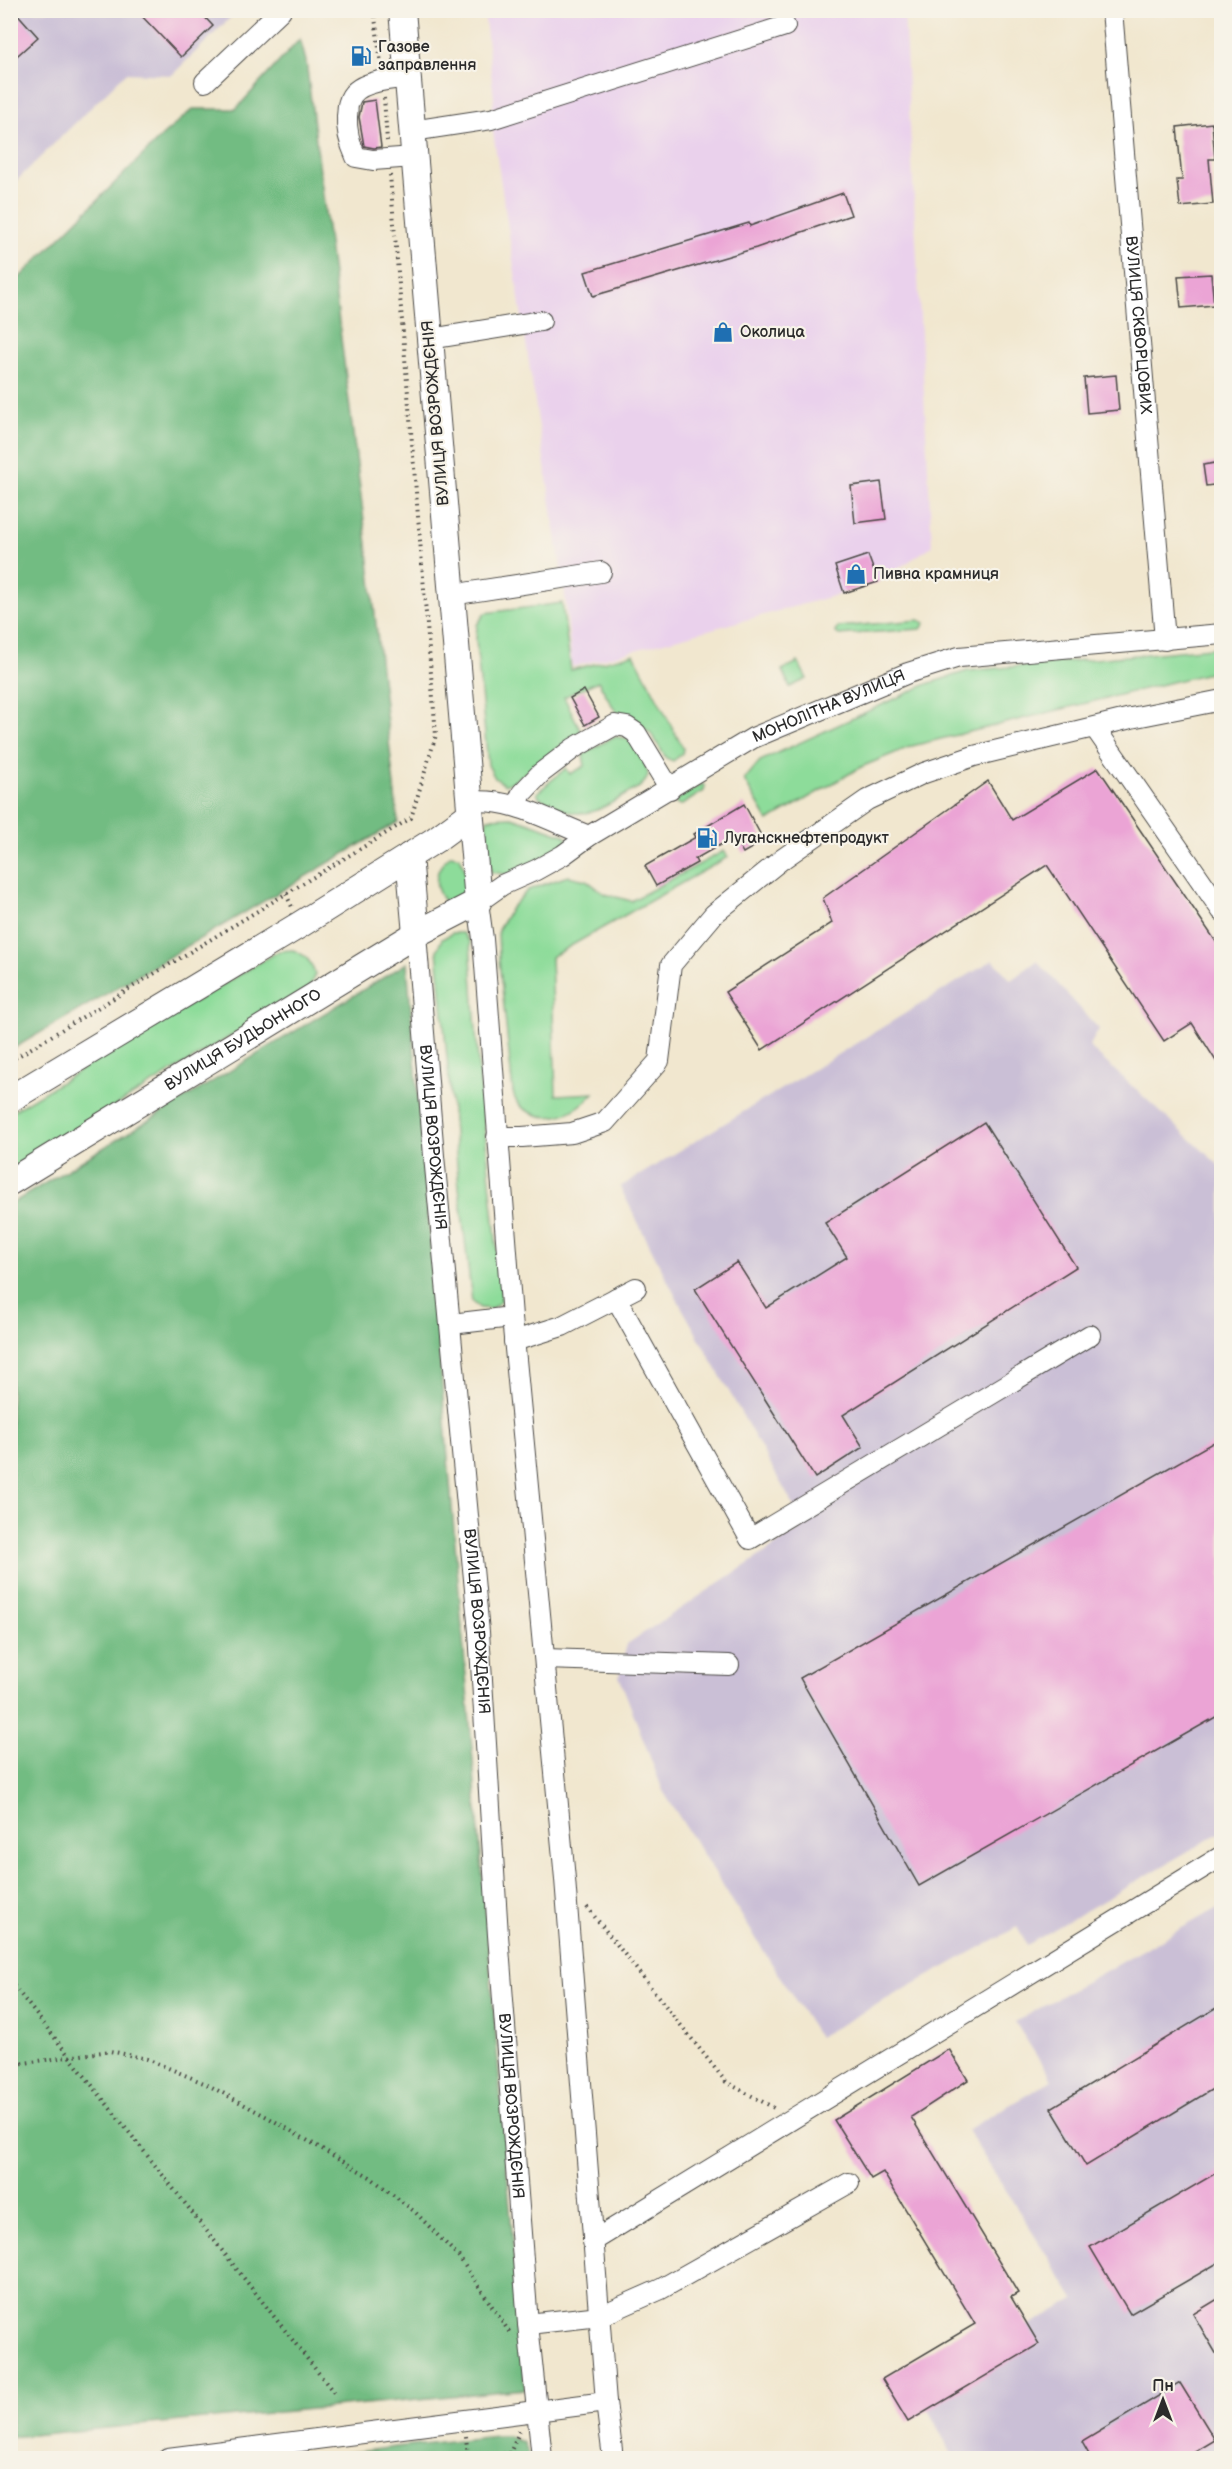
<svg xmlns="http://www.w3.org/2000/svg" width="1232" height="2469" viewBox="0 0 1232 2469" font-family="'Balsamiq Sans',sans-serif">
	<style>
		.built { fill: #ead1ec }
		.industrial { fill: #cabfd6 }
		.green { fill: #8ddc9a; stroke: #5c8462; stroke-width: 1.5 }
		.forest { fill: #72bc82; stroke: #4e7456; stroke-width: 1.5 }
		.building { fill: #eba4d5 }
		.lines { fill: none; stroke-linecap: round; stroke-linejoin: round }
		.minor-casing { stroke: #494744; stroke-width: 22 }
		.major-casing { stroke: #494744; stroke-width: 28 }
		.path { stroke: #494744; stroke-width: 4; stroke-dasharray: 1.5 4.5; stroke-linecap: butt }
		.minor { stroke: #fff; stroke-width: 20 }
		.major { stroke: #fff; stroke-width: 26 }
		.labels { text-anchor: middle; dominant-baseline: central; stroke-width: 4.5; stroke-linejoin: round; paint-order: stroke }
		.poi-label { font-size: 16px; fill: #2b2b2b; stroke: #f7f3e8; text-anchor: start }
		.street-label { font-size: 16px; fill: #2b2b2b; stroke: #f7f3e8 }
	</style>
	<rect width="100%" height="100%" fill="#f7f3e8"/>
	<filter id="ink" filterUnits="userSpaceOnUse"><feTurbulence type="fractalNoise" baseFrequency=".0167" numOctaves="2"/><feDisplacementMap in="SourceGraphic" scale="12" xChannelSelector="R" yChannelSelector="G"/><feConvolveMatrix kernelMatrix="1 2 1 2 8 2 1 2 1" color-interpolation-filters="sRGB"/></filter>
	<filter id="wash" filterUnits="userSpaceOnUse"><feTurbulence type="fractalNoise" baseFrequency=".008" numOctaves="4" result="noise"/><feDisplacementMap in="SourceGraphic" scale="24" xChannelSelector="R" yChannelSelector="G"/><feGaussianBlur stdDeviation="1.35" result="paint"/><feColorMatrix in="noise" values="0 0 0 0 0 0 0 0 0 0 0 0 0 0 0 0 0 1.4 0 .05"/><feComposite in="paint" operator="in"/></filter>
	<g filter="url(#wash)">
		<rect width="100%" height="100%" fill="#f1e7cf"/>
		<polygon class="built" points="484,11 904,11 932,546 878,582 844,593 572,667 565,594 491,119 494,98"/>
		<g class="industrial">
			<polygon points="11,11 237,11 172,75 126,73 11,186"/>
			<polygon points="993,960 1011,980 1037,961 1099,1029 1089,1047 1221,1167 1221,1832 1027,1945 1017,1927 818,2037 663,1791 619,1676 627,1644 805,1526 677,1299 620,1187"/>
			<polygon points="1221,1906 1221,2458 954,2458 917,2389 1075,2299 967,2130 1052,2080 1015,2022"/>
		</g>
		<g class="green">
			<polygon points="562,603 571,670 634,654 683,748 682,754 673,761 666,758 650,732 616,712 598,681 564,697 581,731 514,781 505,785 495,778 488,765 476,640 477,625 485,613"/>
			<polygon points="919,620 925,623 921,629 839,635 835,632 838,627"/>
			<polygon points="1221,647 1221,670 912,746 861,767 768,821 744,780 760,761 927,684 968,671"/>
			<polygon points="798,662 807,679 790,687 782,670"/>
			<path d="M 613,737 C 619,737 626,737 631,741 C 638,748 651,770 647,778 C 643,787 632,791 625,795 C 587,818 578,820 539,797 L 537,793 L 566,768 L 570,774 L 585,766 L 583,755 Z"/>
			<polygon points="702,784 705,786 704,791 682,805 676,804 676,800"/>
			<polygon points="512,817 564,835 568,840 567,846 510,875 491,872 486,823 488,818"/>
			<path d="M 724,851 L 728,857 L 551,957 L 556,1095 L 594,1093 C 576,1113 551,1125 526,1110 C 518,1105 515,1101 513,1092 L 499,960 L 498,930 L 511,908 L 528,890 L 568,876 L 586,880 L 605,894 L 631,901 Z"/>
			<path d="M 451,855 L 460,857 C 468,875 473,904 445,902 C 431,886 435,867 451,855 Z"/>
			<polygon points="452,933 463,933 470,942 478,1062 502,1300 491,1309 480,1308 472,1302 459,1187 437,950 442,939"/>
			<path d="M 293,950 C 306,955 310,960 315,974 L 309,989 L 11,1169 L 11,1112 L 279,951 Z"/>
		</g>
		<g class="forest">
			<polygon points="300,39 306,61 368,552 398,822 11,1050 11,286 163,135 193,109 236,109"/>
			<polygon points="407,963 525,2389 11,2437 11,1204"/>
			<polygon points="496,2436 508,2436 524,2443 530,2458 309,2458 404,2446"/>
		</g>
		<g id="blocks">
			<g class="building">
				<polygon points="10,10 14,10 38,37 10,62"/>
				<polygon points="136,10 198,10 213,26 181,57"/>
				<polygon points="375,100 381,147 374,148 364,146 359,117 362,102"/>
				<polygon points="1212,123 1215,159 1209,159 1213,204 1180,207 1177,180 1182,180 1177,127"/>
				<polygon points="843,193 851,215 756,248 593,296 585,272 749,223 750,226"/>
				<polygon points="1211,274 1214,305 1181,308 1178,276"/>
				<polygon points="1116,375 1119,410 1087,413 1084,378"/>
				<polygon points="1221,462 1221,484 1206,486 1203,465"/>
				<polygon points="881,482 886,519 855,523 851,486"/>
				<polygon points="868,555 878,582 844,593 835,566"/>
				<polygon points="584,690 599,717 585,725 570,698"/>
				<polygon points="1098,768 1221,949 1221,1069 1192,1023 1164,1041 1047,865 762,1050 725,992 832,923 823,898 988,781 1012,820"/>
				<polygon points="744,804 764,841 743,853 734,837 695,859 697,863 656,886 645,866 696,837 694,834"/>
				<polygon points="984,1122 1076,1267 843,1415 863,1447 815,1478 695,1289 737,1262 766,1308 847,1257 825,1223"/>
				<polygon points="1221,1438 1221,1714 919,1886 800,1678"/>
				<polygon points="1221,2005 1221,2084 1086,2166 1051,2108"/>
				<polygon points="949,2049 968,2080 911,2117 1018,2293 1011,2297 1039,2344 908,2422 882,2379 975,2324 883,2172 871,2179 834,2120"/>
				<polygon points="1221,2170 1221,2261 1130,2314 1090,2247"/>
				<polygon points="1221,2297 1221,2362 1193,2314"/>
				<polygon points="1180,2383 1215,2440 1185,2458 1091,2458 1082,2442"/>
			</g>
		</g>
	</g>
	<g filter="url(#ink)">
		<use href="#blocks" fill-opacity="0" stroke="#494744" stroke-width="1.5"/>
		<g class="lines">
			<g class="minor-casing">
				<g id="minor">
					<path id="s1" d="M 1112,10 L 1165,640"/>
					<path d="M 407,78 C 390,79 354,81 349,102 C 347,106 348,111 347,116 C 346,131 350,144 356,157 L 373,160 L 414,157"/>
					<polyline points="205,82 281,10"/>
					<polyline points="412,131 491,119 785,26"/>
					<polyline points="430,339 541,321"/>
					<polyline points="451,595 601,572"/>
					<polyline points="1095,728 1222,911"/>
					<path d="M 469,802 C 512,797 549,821 589,836"/>
					<polyline points="516,806 522,793 541,773 574,748 615,725 627,727 636,733 670,789"/>
					<path id="s2" d="M 416,934 L 434,1156 L 479,1632 L 498,1935 L 528,2324 L 542,2458"/>
					<polyline points="497,1137 522,1137 572,1133 605,1122 659,1061 671,965 714,914 781,860 867,800 924,773 974,756 1131,718 1222,700"/>
					<polyline points="616,1298 750,1539 1090,1335"/>
					<polyline points="451,1324 512,1317"/>
					<polyline points="514,1341 562,1326 636,1288"/>
					<polyline points="545,1659 729,1665"/>
					<polyline points="593,2241 1222,1856"/>
					<polyline points="528,2324 600,2316 661,2289 849,2183"/>
					<polyline points="168,2458 606,2402"/>
					<path id="s3" d="M 613,2458 L 606,2402 L 565,1879 L 512,1317 L 483,939 L 478,902 L 502,885 L 536,870 L 563,855 L 589,836 L 753,738 L 908,673 L 959,657 L 1222,634"/>
				</g>
			</g>
			<g class="major-casing">
				<g id="major">
					<polyline points="409,856 416,934"/>
					<polyline points="10,1099 301,924 435,840 469,815"/>
					<path id="s4" d="M 10,1182 L 416,934 L 478,902 L 402,10"/>
				</g>
			</g>
			<g class="path">
				<polyline points="374,10 381,63"/>
				<polyline points="384,98 387,141"/>
				<polyline points="286,894 292,907"/>
				<polyline points="10,1061 411,818 436,735 390,175"/>
				<polyline points="587,1907 726,2082 776,2109"/>
				<polyline points="10,1981 335,2394"/>
				<polyline points="10,2065 110,2051 147,2059 206,2084 269,2118 370,2177 415,2212 459,2257 510,2333"/>
				<polyline points="466,2436 468,2458"/>
				<polyline points="473,2458 510,2453 520,2430"/>
			</g>
			<use href="#minor" class="minor"/>
			<use href="#major" class="major"/>
		</g>
	</g>
	<defs>
		<g id="fuel-bare" transform="scale(1.62)"><path d="M-5.5-6h7V0h2V4h1.3V-2.5L3-4.5l.8-.8L6-3V5H2.5V1h-1V6h-7ZM-4.2-4.7v3.2H.2V-4.7Z" fill="#1f6fb2" stroke="#f7f3e8" stroke-width="2.5" paint-order="stroke"/></g>
		<g id="shop-bare" transform="scale(1.62)"><path d="M-5-2.5h2.3a2.7 3.5 0 0 1 5.4 0H5L5.5 6h-11ZM-1.5-2.5h3a1.5 2.3 0 0 0-3 0Z" fill="#1f6fb2" stroke="#f7f3e8" stroke-width="2.5" paint-order="stroke"/></g>
	</defs>
	<g fill-rule="evenodd">
		<use href="#fuel-bare" x="361" y="56"/>
		<use href="#shop-bare" x="723" y="332"/>
		<use href="#shop-bare" x="856" y="574"/>
		<use href="#fuel-bare" x="707" y="838"/>
	</g>
	<g class="labels">
		<g class="poi-label">
			<text x="378" y="47">Газове<tspan x="378" dy="18">заправлення</tspan></text>
			<text x="740" y="332">Околица</text>
			<text x="873" y="574">Пивна крамниця</text>
			<text x="724" y="838">Луганскнефтепродукт</text>
		</g>
		<g class="street-label">
			<text stroke="none"><textPath href="#s1" startOffset="316">ВУЛИЦЯ СКВОРЦОВИХ</textPath></text>
			<text transform="translate(436 413) rotate(-95)">ВУЛИЦЯ ВОЗРОЖДЄНІЯ</text>
			<text stroke="none"><textPath href="#s3" startOffset="1965">МОНОЛІТНА ВУЛИЦЯ</textPath></text>
			<text stroke="none"><textPath href="#s4" startOffset="273">ВУЛИЦЯ БУДЬОННОГО</textPath></text>
			<text stroke="none"><textPath href="#s2" startOffset="204">ВУЛИЦЯ ВОЗРОЖДЄНІЯ</textPath></text>
			<text stroke="none"><textPath href="#s2" startOffset="690">ВУЛИЦЯ ВОЗРОЖДЄНІЯ</textPath></text>
			<text stroke="none"><textPath href="#s2" startOffset="1176">ВУЛИЦЯ ВОЗРОЖДЄНІЯ</textPath></text>
		</g>
	</g>
	<rect width="1232" height="2469" fill="none" stroke="#f7f3e8" stroke-width="36"/>
	<g transform="translate(1163 2400)" stroke="#f7f3e8" stroke-width="4.5" paint-order="stroke">
	<path d="M0-4.5L10 22L0 15L-10 22Z" fill="#2b2b2b"/>
	<text y="-9" font-size="16" font-weight="bold" text-anchor="middle" fill="#2b2b2b">Пн</text>
	</g>
</svg>
